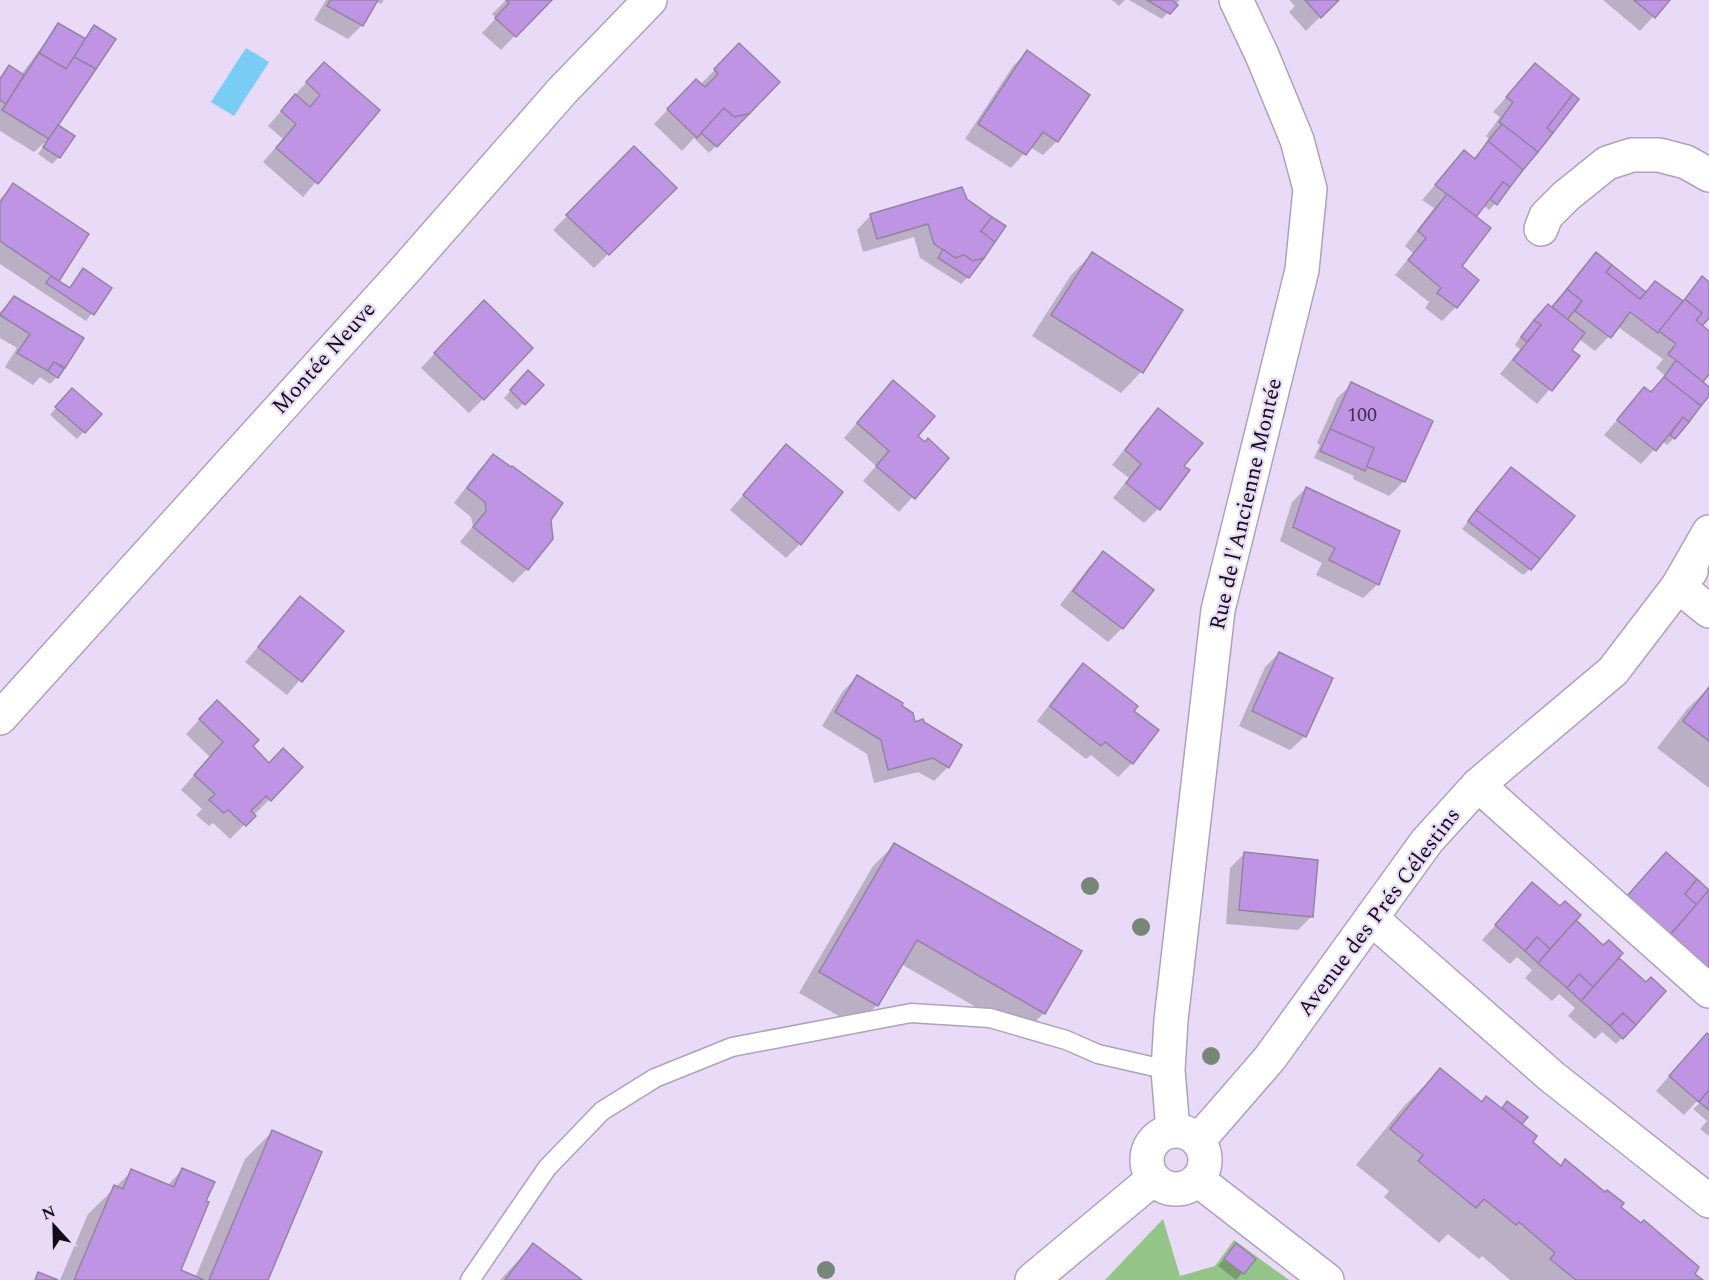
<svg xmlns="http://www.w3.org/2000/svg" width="1709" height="1280" viewBox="0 0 1709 1280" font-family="Spectral,serif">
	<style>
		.green { fill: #95c489 }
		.water { fill: #79cdf4 }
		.shadow { fill: #0003 }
		.building { fill: #c094e5; stroke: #93859f; stroke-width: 1.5 }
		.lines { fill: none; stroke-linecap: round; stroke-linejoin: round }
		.lane-casing { stroke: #afa1bb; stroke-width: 21 }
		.street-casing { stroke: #afa1bb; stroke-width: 36 }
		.secondary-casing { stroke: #afa1bb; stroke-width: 36 }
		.lane { stroke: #fff; stroke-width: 18 }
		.street { stroke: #fff; stroke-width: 33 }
		.secondary { stroke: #fff; stroke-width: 33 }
		.tree { fill: #778676 }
		.labels { text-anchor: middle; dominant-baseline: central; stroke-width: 4.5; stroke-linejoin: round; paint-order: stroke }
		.number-label { font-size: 20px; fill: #3e2f4a }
		.street-label { font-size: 22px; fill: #120d16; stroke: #e9dbf7 }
	</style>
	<rect width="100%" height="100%" fill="#e9dbf7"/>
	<polygon class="green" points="1163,1219 1180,1276 1215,1266 1234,1240 1289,1280 1105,1280"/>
	<polygon class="water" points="246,48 269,62 234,116 211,102"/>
	<g class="shadow">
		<polygon points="326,0 384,0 381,4 376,1 362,25 348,39 314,20"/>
		<polygon points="506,0 550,0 501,50 482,33 496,18 492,14"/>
		<polygon points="1112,0 1125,0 1119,6"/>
		<polygon points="1129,0 1180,0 1162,19"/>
		<polygon points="1289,0 1337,0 1306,31 1289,12 1295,6"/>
		<polygon points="1603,0 1668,0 1640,31"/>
		<polygon points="58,25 84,39 94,27 56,126 59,157 52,164 38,154 45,144 44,143 34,152 0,131 0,77 9,67 21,75"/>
		<polygon points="739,45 748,113 709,153 694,138 682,151 654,124 682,95 700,85"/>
		<polygon points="1027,52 1057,141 1043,155 1030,147 1011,168 965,139 1013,66"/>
		<polygon points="1535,65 1552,132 1495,204 1489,210 1483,205 1474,217 1460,266 1456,307 1442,321 1425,308 1429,302 1395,275 1413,253 1405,246 1434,208 1422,200 1464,152 1473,159 1481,150 1490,140 1486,136 1500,117 1493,112"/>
		<polygon points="310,78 378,110 303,197 263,162 283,139 268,126"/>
		<polygon points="634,149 674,188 594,268 553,230"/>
		<polygon points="13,185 87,235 57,281 68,289 83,270 110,288 86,321 0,264 0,199"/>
		<polygon points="966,200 968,277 961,284 920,258 914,237 863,252 857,230 871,215"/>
		<polygon points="1092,254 1141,372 1121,393 1032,336 1071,275"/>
		<polygon points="1596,254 1645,293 1655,282 1683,301 1695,285 1709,284 1709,315 1700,326 1709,333 1709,378 1706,375 1701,382 1709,388 1709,394 1674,438 1667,445 1662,441 1641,464 1604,435 1644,389 1650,393 1657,386 1665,376 1656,368 1663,359 1618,327 1595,351 1579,339 1570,350 1578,356 1537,404 1500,374 1520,349 1515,345 1522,334 1548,306 1551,309 1582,268"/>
		<polygon points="14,298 82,339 57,377 50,384 40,377 33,385 5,367 17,348 0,338 0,312"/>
		<polygon points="470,316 483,399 469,413 421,368"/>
		<polygon points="521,379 541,385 517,410 504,398"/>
		<polygon points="1352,384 1431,422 1404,481 1389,496 1353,479 1354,476 1314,458 1320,445 1317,443 1337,398"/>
		<polygon points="66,396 100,414 77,439 50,415"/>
		<polygon points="880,396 916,436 947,458 899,512 863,481 876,466 844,438"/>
		<polygon points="1158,410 1182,466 1158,509 1144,523 1113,498 1129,478 1112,465 1144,424"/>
		<polygon points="786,446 800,544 786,558 730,510"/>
		<polygon points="493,456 549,520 527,569 513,583 460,542 473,526 471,517 454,503 479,470"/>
		<polygon points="1511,469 1530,569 1523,575 1462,529 1497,483"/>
		<polygon points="1306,488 1378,584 1363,598 1316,575 1322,563 1280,541 1292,502"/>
		<polygon points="1103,553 1152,590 1122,628 1108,642 1060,605 1089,567"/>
		<polygon points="300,598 342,631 287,695 245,662"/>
		<polygon points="1279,653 1305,736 1290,750 1239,726 1265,667"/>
		<polygon points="1083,665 1132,711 1132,763 1118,777 1091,755 1086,759 1037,721 1069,679"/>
		<polygon points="857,677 899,707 948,767 934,781 918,772 874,783 867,754 822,726 843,691"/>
		<polygon points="1709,688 1709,788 1657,748 1688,708"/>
		<polygon points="203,716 270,799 230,839 213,823 209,826 196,815 202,809 181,790 210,757 186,734"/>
		<polygon points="894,845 1044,1013 1023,1034 901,964 877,1005 856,1026 799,993 873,866"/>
		<polygon points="1244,854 1312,916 1298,930 1226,924 1230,868"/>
		<polygon points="1533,884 1646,985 1622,1038 1616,1044 1602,1032 1595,1039 1568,1016 1575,1008 1559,994 1552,1001 1525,978 1532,970 1517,957 1510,964 1482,940"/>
		<polygon points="1709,892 1709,975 1656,947"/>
		<polygon points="1709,1037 1709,1136 1700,1129 1707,1121 1693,1109 1701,1102 1696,1102 1684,1115 1656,1091 1693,1049"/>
		<polygon points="1440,1070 1481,1103 1501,1109 1507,1103 1526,1118 1520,1124 1531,1142 1560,1167 1566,1161 1700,1280 1510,1280 1482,1256 1479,1259 1448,1234 1439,1243 1384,1197 1389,1191 1356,1165 1404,1106"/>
		<polygon points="272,1132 266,1280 60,1280 88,1214 132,1171 167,1186 182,1170 179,1271 195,1278 245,1159"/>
		<polygon points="533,1245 579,1280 500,1280"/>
		<polygon points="1230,1252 1254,1259 1236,1280 1218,1266"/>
	</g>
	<g class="building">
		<polygon points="330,0 378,0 363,26 327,6"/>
		<polygon points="506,0 552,0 516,37 495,18 509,3"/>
		<polygon points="1147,0 1172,0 1178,5 1170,14"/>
		<polygon points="1305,0 1339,0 1321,18"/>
		<polygon points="1634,0 1670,0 1655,18"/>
		<polygon points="58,23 86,39 66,69 39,53"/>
		<polygon points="94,25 116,39 96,69 74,57"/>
		<polygon points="739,43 780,82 749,114 734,117 724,108 697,138 667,109 696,79 705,87 718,74 714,69"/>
		<polygon points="1027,50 1090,95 1058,142 1043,132 1026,155 978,124"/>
		<polygon points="39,53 66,69 74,57 96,69 49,139 2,110"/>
		<polygon points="324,62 380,110 318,184 276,148 296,124 281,111 295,94 310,107 320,95 306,82"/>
		<polygon points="1535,63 1573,94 1547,128 1553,133 1538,152 1499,122 1513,102 1506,97"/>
		<polygon points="9,65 24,75 6,104 0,100 0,79"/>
		<polygon points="1573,94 1579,99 1553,133 1547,128"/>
		<polygon points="724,108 734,117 749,114 717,147 701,133"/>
		<polygon points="1502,124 1538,152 1523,170 1488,141"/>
		<polygon points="58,125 75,136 60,158 43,147"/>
		<polygon points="1488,141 1523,170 1510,187 1503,182 1476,217 1435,185 1464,150 1475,159"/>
		<polygon points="634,146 677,188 609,255 566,215"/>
		<polygon points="1503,182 1510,187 1497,205 1490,199"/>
		<polygon points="13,183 89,234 59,281 0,241 0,203"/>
		<polygon points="962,187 967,199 992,217 981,231 995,242 984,258 973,261 964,255 955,258 934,244 928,224 877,239 870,214"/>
		<polygon points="1447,194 1491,228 1462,266 1479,280 1457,308 1437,293 1441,288 1408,260 1426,238 1418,231"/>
		<polygon points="992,217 1006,226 995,242 981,231"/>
		<polygon points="943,249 955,258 964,255 973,261 984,258 969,278 938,258"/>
		<polygon points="1092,252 1183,310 1143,373 1051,315"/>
		<polygon points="1596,252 1612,265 1606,272 1640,299 1655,281 1683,301 1658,333 1630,312 1611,338 1575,311 1582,301 1567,289"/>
		<polygon points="1612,265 1646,292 1640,299 1606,272"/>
		<polygon points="83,268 112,288 94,315 46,283 51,276 70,288"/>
		<polygon points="1702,276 1709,282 1709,318 1702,326 1696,320 1702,313 1685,299"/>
		<polygon points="1567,289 1582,301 1567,320 1552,307"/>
		<polygon points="14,296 84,338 65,368 54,362 48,371 17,353 30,334 0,315"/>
		<polygon points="1685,299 1702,313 1696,320 1709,331 1709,374 1703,382 1668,354 1676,344 1659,331"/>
		<polygon points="484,300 533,348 484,400 434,353"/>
		<polygon points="1548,304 1585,333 1572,350 1580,356 1552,391 1513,360 1541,325 1534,320"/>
		<polygon points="1534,320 1541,325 1527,342 1521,337"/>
		<polygon points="1676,360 1709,387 1709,396 1701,406 1664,377"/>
		<polygon points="54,362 64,369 58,378 48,371"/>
		<polygon points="528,370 544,385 525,405 510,390"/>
		<polygon points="1664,377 1701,406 1689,422 1683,417 1656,451 1617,420 1644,387 1651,392"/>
		<polygon points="893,380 935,416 918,436 925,442 928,438 949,458 915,499 876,466 889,451 857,423"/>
		<polygon points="1351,382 1433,421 1405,482 1365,466 1374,448 1330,429"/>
		<polygon points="72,388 102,414 85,433 55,407"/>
		<polygon points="1158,408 1203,443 1184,466 1190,470 1160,510 1126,483 1141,464 1125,450"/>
		<polygon points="1683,417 1689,422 1675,439 1670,435"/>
		<polygon points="1330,429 1374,448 1365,471 1320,451"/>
		<polygon points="786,444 843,492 801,545 743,495"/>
		<polygon points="493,454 511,467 512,466 563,503 551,520 553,539 528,570 473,527 486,511 485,502 467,488"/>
		<polygon points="1511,467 1575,516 1540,559 1476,510"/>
		<polygon points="1306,487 1400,531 1379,585 1329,560 1335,548 1293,527"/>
		<polygon points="1476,510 1540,559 1531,570 1468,521"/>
		<polygon points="1103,551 1154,590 1123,629 1073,591"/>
		<polygon points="300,596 344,631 302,682 258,647"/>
		<polygon points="1279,652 1333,678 1306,737 1252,711"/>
		<polygon points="1083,663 1138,706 1134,711 1159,730 1133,764 1105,742 1101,746 1050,706"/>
		<polygon points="857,675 903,703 902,706 913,713 915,722 923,719 924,722 962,745 949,768 933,758 888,770 881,740 835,712"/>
		<polygon points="1709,687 1709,741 1683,721"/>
		<polygon points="217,700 259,740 253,746 269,763 283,748 303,767 271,801 266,796 251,811 256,816 246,826 228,810 224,813 209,800 215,794 194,775 223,742 199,719"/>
		<polygon points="894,843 1082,951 1045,1014 917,940 878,1006 819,972"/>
		<polygon points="1244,852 1318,860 1313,917 1239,910"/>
		<polygon points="1666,852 1697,879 1685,894 1697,905 1666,939 1655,921 1627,896"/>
		<polygon points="1697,879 1709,890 1697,905 1685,894"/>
		<polygon points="1532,882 1560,906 1565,901 1581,915 1550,949 1537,937 1525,951 1495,925"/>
		<polygon points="1709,890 1709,977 1693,963 1698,958 1671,934"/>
		<polygon points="1576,920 1603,945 1609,940 1623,953 1593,987 1579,974 1567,988 1538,963"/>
		<polygon points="1537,937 1550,949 1538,963 1525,951"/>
		<polygon points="1619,958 1646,982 1651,977 1666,991 1636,1025 1623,1013 1610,1026 1581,1001"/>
		<polygon points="1579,974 1593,987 1581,1001 1567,988"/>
		<polygon points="1623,1013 1636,1025 1623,1039 1610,1026"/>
		<polygon points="1707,1033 1709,1035 1709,1090 1699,1102 1669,1076"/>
		<polygon points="1440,1068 1482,1102 1486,1096 1522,1124 1537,1136 1533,1142 1561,1166 1565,1159 1605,1192 1607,1190 1624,1203 1621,1207 1641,1223 1644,1220 1699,1267 1695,1274 1703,1280 1576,1280 1550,1259 1555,1253 1519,1222 1516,1225 1484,1199 1476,1208 1418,1161 1423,1155 1390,1129"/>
		<polygon points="1709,1090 1709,1110 1699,1102"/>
		<polygon points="1507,1101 1528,1117 1522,1124 1502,1108"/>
		<polygon points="272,1130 322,1152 268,1280 209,1280"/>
		<polygon points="182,1168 215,1182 206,1201 209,1202 181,1270 204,1280 74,1280 114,1185 123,1189 131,1169 174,1187"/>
		<polygon points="533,1243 582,1280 505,1280"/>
		<polygon points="1236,1243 1256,1259 1244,1274 1224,1259"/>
		<polygon points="38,1272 58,1280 35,1280"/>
	</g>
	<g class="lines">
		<g class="lane-casing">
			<polyline id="lane" points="470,1280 547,1168 602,1111 655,1078 732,1047 911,1013 990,1018 1066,1040 1098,1054 1168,1070"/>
		</g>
		<g class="street-casing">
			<g id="street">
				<polyline points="1541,229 1546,216 1566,196 1607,163 1632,155 1659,155 1686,162 1709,175"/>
				<polyline points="1691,571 1678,586 1709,611"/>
				<polyline points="1478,785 1709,991"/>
				<polyline points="1371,918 1551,1076 1709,1201"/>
				<circle cx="1176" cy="1160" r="29"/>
				<polyline points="1173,1131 1168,1070 1171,1020 1218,610 1302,270 1310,189 1297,140 1262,55 1236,0"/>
				<polyline points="1198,1141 1270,1058 1427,841 1478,785 1613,671 1678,586 1709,532"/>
				<polyline points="1198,1180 1327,1280"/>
				<polyline points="1032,1280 1153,1179"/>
			</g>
		</g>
		<g class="secondary-casing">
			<polyline id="secondary" points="0,718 405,270 563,90 650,0"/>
		</g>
		<use href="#lane" class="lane"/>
		<use href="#street" class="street"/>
		<use href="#secondary" class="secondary"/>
	</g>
	<g class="tree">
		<circle cx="1090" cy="886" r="9"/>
		<circle cx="1141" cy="927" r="9"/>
		<circle cx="1211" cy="1056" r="9"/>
		<circle cx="826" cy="1270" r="9"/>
	</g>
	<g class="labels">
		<g class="number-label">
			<text x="1362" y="415">100</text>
		</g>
		<g class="street-label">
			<text transform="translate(324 358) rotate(-48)">Montée Neuve</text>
			<text transform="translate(1246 504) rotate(-77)">Rue de l'Ancienne Montée</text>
			<text transform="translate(1379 912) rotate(-53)">Avenue des Prés Célestins</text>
		</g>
	</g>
	<g transform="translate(54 1226) rotate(338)" stroke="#e9dbf7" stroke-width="4.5" paint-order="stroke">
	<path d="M0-4.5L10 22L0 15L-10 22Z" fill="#120d16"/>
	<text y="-9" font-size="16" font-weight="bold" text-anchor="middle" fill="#120d16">N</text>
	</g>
</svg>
